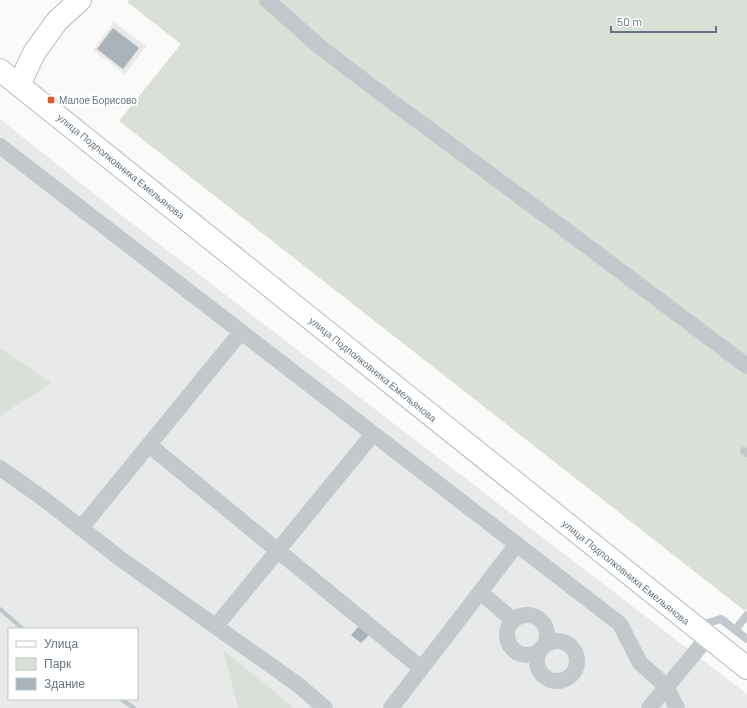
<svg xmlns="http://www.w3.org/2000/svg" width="747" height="708" viewBox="0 0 747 708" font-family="Barlow,sans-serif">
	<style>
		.built { fill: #e8e9e9; fill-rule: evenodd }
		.green { fill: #dadfd7 }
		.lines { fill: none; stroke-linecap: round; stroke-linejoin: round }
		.stream { stroke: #bbc7cb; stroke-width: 4 }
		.building { fill: #aab3b9 }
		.secondary-casing { stroke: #b3babf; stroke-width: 24 }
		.primary-casing { stroke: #b5babe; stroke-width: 24 }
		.lane { stroke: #c3c8cc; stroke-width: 8 }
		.street { stroke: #c3c8cc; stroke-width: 16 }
		.secondary { stroke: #fff; stroke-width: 22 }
		.primary { stroke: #fff; stroke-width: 22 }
		.poi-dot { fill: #e4572e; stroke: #fff; stroke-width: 1.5 }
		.labels { text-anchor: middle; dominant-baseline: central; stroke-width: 4; stroke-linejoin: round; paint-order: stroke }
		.poi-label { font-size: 10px; fill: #657683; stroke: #fff; text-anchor: start }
		.street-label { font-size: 10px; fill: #657683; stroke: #fff }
	</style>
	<rect width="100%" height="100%" fill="#fafaf8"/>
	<g class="built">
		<polygon points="114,22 146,46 125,74 93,50"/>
		<path d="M 0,119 L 103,201 L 747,694 L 747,708 L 0,708 ZM 9,629 L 137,629 L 137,699 L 9,699 Z"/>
	</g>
	<g class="green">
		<polygon points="129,0 747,0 747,609 745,611 119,121 181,44 127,2"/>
		<polygon points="0,348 51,383 0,416"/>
		<polygon points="223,650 294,708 238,708"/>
	</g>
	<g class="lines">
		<g class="stream">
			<polyline points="0,609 23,629"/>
			<polyline points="121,699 134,708"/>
		</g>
	</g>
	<g class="building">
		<polygon points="113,28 139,48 123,69 97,49"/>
		<polygon points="360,625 370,634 361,643 351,635"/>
	</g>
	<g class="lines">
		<g class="secondary-casing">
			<polyline id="secondary" points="19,85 34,53 57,21 80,0"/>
		</g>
		<g class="primary-casing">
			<polyline id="primary" points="0,70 747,668"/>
		</g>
		<g class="lane">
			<polyline points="744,451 747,453"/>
			<polyline points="698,626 721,619 747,639"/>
			<polyline points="735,630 747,615"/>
		</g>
		<g class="street">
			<polyline points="267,0 320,47 387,98 571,234 747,366"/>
			<polyline points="0,146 620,624 640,663 666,686 677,708"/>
			<polyline points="149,445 421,668"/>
			<polyline points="0,468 44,499 122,560 297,684 325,708"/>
			<polyline points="81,528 241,332"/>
			<polyline points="480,592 513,620"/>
			<circle cx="527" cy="635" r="20"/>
			<polyline points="216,626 373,434"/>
			<circle cx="557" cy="661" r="20"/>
			<polyline points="391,708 517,544"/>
			<polyline points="649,708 708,637"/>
		</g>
		<use href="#secondary" class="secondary"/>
		<use href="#primary" class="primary"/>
	</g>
	<rect class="poi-dot" x="47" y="96" width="8" height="8" rx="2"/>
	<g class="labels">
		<g class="poi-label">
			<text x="59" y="100">Малое Борисово</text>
		</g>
		<g class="street-label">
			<text transform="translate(121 166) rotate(39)">улица Подполковника Емельянова</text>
			<text transform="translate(373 369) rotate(39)">улица Подполковника Емельянова</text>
			<text transform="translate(626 572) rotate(39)">улица Подполковника Емельянова</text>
		</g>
	</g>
	<rect x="8" y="628" width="130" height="72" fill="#ffffff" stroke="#c1c8cd"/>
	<rect x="16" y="641" width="20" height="6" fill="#ffffff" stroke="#c1c8cd"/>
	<text x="44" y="648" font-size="12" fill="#657683">Улица</text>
	<rect x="16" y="658" width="20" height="12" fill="#dadfd7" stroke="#c1c8cd"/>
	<text x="44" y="668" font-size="12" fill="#657683">Парк</text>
	<rect x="16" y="678" width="20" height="12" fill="#aab3b9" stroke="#c1c8cd"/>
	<text x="44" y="688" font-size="12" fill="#657683">Здание</text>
	<path d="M611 26v6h105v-6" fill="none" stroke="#657683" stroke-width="2"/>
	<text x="617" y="26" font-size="12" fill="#657683" stroke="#ffffff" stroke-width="3" paint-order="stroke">50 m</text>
</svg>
